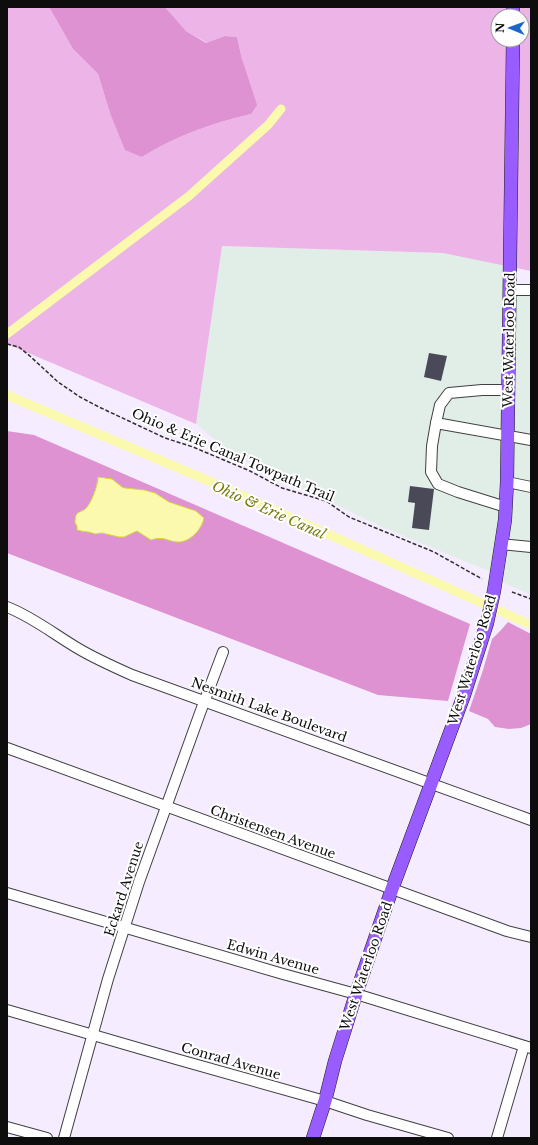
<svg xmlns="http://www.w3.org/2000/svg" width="538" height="1145" viewBox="0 0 538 1145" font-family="'Libre Baskerville',serif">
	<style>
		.industrial { fill: #e1ede7 }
		.green { fill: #ecb4e7; fill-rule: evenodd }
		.forest { fill: #de92d2; fill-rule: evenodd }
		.water { fill: #faf9ae; stroke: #d5d730 }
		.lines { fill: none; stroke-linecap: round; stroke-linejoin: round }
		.canal { stroke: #faf9ae; stroke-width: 9 }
		.building { fill: #494957 }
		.minor-casing { stroke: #404040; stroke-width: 12 }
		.major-casing { stroke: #1e1e1e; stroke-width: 14 }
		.path { stroke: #2f2f2f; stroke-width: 1.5; stroke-dasharray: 4 2; stroke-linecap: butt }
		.minor { stroke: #fff; stroke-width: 10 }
		.major { stroke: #995dff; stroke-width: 13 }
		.labels { text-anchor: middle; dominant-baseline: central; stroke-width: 4; stroke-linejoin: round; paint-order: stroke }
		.street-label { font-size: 13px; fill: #0d0d0d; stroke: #fff }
		.water-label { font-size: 14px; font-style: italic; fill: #767b0f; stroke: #fff }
	</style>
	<rect width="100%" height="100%" fill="#f5edff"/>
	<polygon class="industrial" points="222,246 443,253 510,266 510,290 531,290 531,595 496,579 496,574 382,527 232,454 196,424"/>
	<path class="green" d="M 7,7 L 49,7 L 73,49 L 98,74 L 110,113 L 142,157 C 175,136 213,123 251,114 L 242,59 L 237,37 L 225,36 L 207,43 L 186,31 L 165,7 L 531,7 L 531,271 L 443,253 L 222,246 L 196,424 L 7,344 ZM 498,16 L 522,16 L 522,40 L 498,40 Z"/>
	<g class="forest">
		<path d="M 49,7 L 165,7 L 186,31 L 206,43 L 225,36 L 237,37 L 242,59 L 257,105 L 251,114 C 213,123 175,136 142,157 L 125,150 L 110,113 L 98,74 L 73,49 Z"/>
		<path d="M 7,431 L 34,435 L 470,624 L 448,701 L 378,695 L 7,553 ZM 98,477 L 112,479 L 122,487 L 125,488 L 144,490 L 155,493 L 169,502 L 196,511 L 173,541 C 165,538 159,537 151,540 L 137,531 L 124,537 L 119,537 L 102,533 L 95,534 L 90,532 L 83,532 L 77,526 L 78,513 C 80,511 85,510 87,508 C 91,504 98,484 98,477 Z"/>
		<polygon points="508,622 531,634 531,724 521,728 509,729 495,727 488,719 469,711 483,670 492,639 501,630"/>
	</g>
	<path class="water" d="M 98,477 L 112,479 L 122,487 L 125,488 L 144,490 L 155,493 L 169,502 L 196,511 L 204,518 C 202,529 191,541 180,542 C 169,543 165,535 151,540 L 137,531 L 124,537 L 119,537 L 102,533 L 95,534 C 89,531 83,532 77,530 L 77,526 L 75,523 C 75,508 81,515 87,507 C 92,501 98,485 98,477 Z"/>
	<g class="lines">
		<g class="canal">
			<polyline points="7,334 189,196 268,125 281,109"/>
			<polyline points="7,395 216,484 531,625"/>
		</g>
	</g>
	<g class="building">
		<polygon points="429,353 447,356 441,381 424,377"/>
		<polygon points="410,486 434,489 429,530 412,528 415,503 408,502"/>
	</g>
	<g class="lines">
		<g class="minor-casing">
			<g id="minor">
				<polyline points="510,290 531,290"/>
				<polyline points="436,423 531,440"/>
				<polyline points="507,482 531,487"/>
				<polyline points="506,507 458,492 438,484 431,472 432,446 436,423 440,405 449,393 482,390 509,390"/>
				<polyline points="501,544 531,547"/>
				<path d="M 7,607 C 33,617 55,635 79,649 C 96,659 114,667 132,675 L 531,820"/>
				<polyline points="7,748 507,931 531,937"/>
				<polyline points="7,893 283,974 356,994 531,1048"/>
				<polyline points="7,1010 176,1059 325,1101 367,1115 448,1138"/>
				<polyline points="7,1127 47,1138"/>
				<polyline points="64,1138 108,979 139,882 200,713 223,652"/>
				<polyline points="497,1138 524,1046"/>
			</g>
		</g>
		<g class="major-casing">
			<g id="major">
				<polyline points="513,16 513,7"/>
				<polyline points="313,1138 325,1101 335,1061 356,994 392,889 464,695 487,623 494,591 505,520 507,482 513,40"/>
			</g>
		</g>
		<g class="path">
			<polyline points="7,344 19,347 31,357 58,382 80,397 99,407 165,438 193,447 250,471 282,488 326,501 349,517 434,552 482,579"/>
			<polyline points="512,592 531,599"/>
		</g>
		<use href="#minor" class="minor"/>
		<use href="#major" class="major"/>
	</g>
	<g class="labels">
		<g class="street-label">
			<text transform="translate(509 340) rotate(-89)">West Waterloo Road</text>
			<text transform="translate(233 455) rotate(23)">Ohio &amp; Erie Canal Towpath Trail</text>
			<text transform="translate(472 660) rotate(-73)">West Waterloo Road</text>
			<text transform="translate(269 710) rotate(20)">Nesmith Lake Boulevard</text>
			<text transform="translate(273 832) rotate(20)">Christensen Avenue</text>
			<text transform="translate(124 889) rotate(-72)">Eckard Avenue</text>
			<text transform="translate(273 957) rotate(16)">Edwin Avenue</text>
			<text transform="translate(366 966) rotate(-71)">West Waterloo Road</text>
			<text transform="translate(231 1061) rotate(16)">Conrad Avenue</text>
		</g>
		<g class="water-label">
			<text transform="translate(269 510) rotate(24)">Ohio &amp; Erie Canal</text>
		</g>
	</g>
	<rect width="538" height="1145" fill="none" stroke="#0d0d0d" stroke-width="16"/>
	<g transform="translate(510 28) rotate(271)"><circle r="19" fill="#ffffff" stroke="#9e9e9e"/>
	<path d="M0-3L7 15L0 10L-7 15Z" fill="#1b66c7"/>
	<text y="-6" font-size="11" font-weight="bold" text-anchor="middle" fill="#0d0d0d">N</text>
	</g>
</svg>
